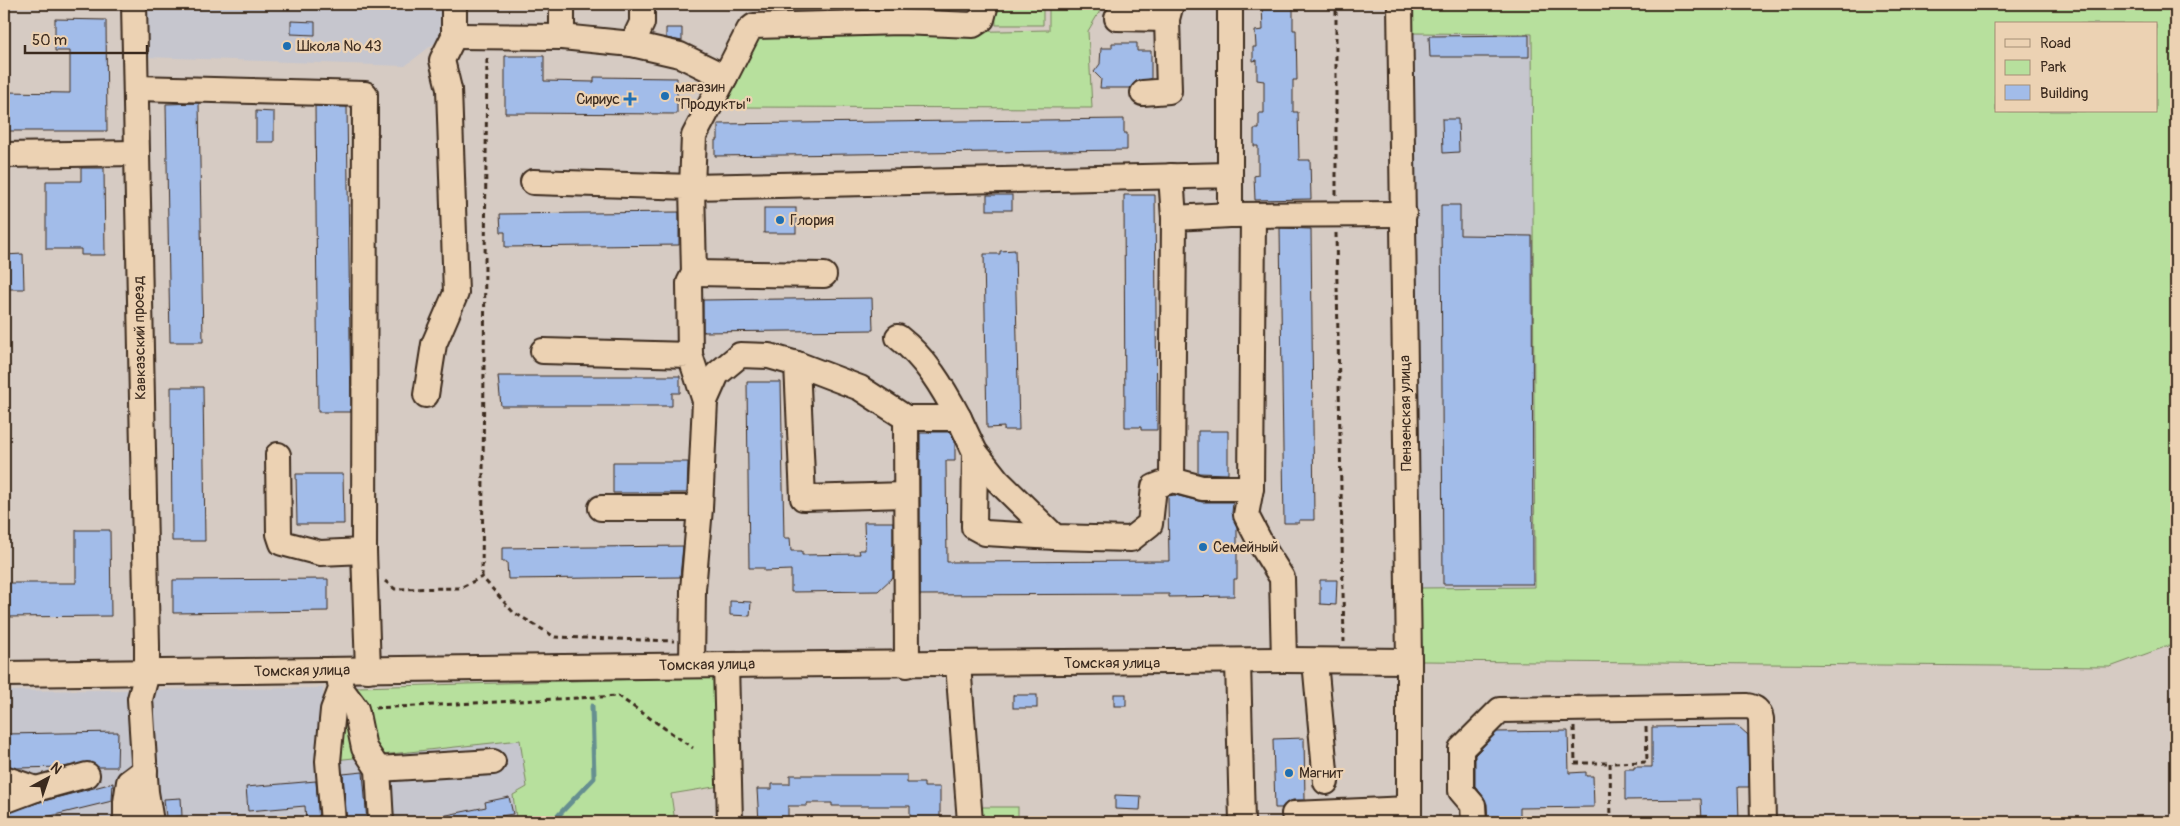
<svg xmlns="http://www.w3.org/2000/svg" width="2180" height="826" viewBox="0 0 2180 826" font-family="Pangolin,sans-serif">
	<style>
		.built { fill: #c6c6ce }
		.green { fill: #b7e09d; stroke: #79855e; fill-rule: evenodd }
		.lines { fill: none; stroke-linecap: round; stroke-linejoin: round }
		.stream { stroke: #668f90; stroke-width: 5 }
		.building { fill: #a2bce9; stroke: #3b2a1e }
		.minor-casing { stroke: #3b2a1e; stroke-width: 28 }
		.path { stroke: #3b2a1e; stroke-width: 3; stroke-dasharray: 5 4; stroke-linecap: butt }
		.minor { stroke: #ecd2b3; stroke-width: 24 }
		.poi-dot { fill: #1f6fb2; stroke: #ecd2b3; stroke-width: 2 }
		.labels { text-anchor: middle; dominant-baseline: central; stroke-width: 4.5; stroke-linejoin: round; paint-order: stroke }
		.poi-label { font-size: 15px; fill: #3b2a1e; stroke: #ecd2b3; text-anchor: start }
		.street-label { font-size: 15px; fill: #3b2a1e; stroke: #ecd2b3 }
	</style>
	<rect width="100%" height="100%" fill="#d6cbc3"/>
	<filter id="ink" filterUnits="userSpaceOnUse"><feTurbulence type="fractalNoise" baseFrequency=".02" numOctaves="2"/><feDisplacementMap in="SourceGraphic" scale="10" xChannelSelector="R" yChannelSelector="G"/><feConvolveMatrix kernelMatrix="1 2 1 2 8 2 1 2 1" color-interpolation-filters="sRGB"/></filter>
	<g filter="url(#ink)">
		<g class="built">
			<polygon points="143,4 445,4 445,35 405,66 145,57"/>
			<polygon points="1411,33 1532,34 1535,588 1420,588"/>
			<polygon points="323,688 325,760 521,740 527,787 513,795 516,818 513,822 4,822 4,691"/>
		</g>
		<g class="green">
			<polygon points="995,4 1043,4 1043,25 996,25"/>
			<polygon points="1049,4 1104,4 1088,31 1092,108 724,107 757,36 1049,30"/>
			<path d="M 1410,4 L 2176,4 L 2176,643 L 2110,667 L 1422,661 L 1420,588 L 1535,587 L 1532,34 L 1411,33 ZM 1996,24 L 2156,24 L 2156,111 L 1996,111 Z"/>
			<polygon points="715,677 720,786 671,794 675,822 513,822 516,818 513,795 527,787 520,740 335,760 338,715 358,687"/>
			<rect x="975" y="807" width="43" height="15"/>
		</g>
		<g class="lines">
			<polyline class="stream" points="552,822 594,778 592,706"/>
		</g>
		<g class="building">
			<polygon points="1262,4 1293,4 1293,30 1296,30 1297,80 1293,80 1293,112 1298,112 1299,160 1310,160 1311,199 1255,200 1254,176 1258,175 1258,146 1254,146 1254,129 1259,129 1259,113 1264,113 1264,81 1257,80 1257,60 1253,61 1253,47 1256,47 1255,31 1263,30"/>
			<polygon points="55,19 106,20 107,131 4,131 4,92 70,93 70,51 55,51"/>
			<polygon points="291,21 315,22 315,35 291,34"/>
			<polygon points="666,28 682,28 682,41 666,38"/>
			<polygon points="1529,35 1529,57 1430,57 1429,36"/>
			<polygon points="1112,43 1137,43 1137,51 1151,51 1151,79 1136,81 1130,88 1100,88 1101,79 1094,72 1100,64 1101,48 1112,48"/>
			<polygon points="505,56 544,56 544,81 594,82 594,77 677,78 677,114 505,113"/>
			<polygon points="199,103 203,342 170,342 166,104"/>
			<polygon points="315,106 347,107 351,412 318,412"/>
			<polygon points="256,111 274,112 274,142 256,142"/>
			<polygon points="1124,119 1124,133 1127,133 1127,150 715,156 715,140 718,140 718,124"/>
			<polygon points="1442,119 1458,119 1459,152 1443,153"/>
			<polygon points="81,168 104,168 105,255 81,255 81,249 46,249 46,181 81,181"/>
			<rect x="987" y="195" width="25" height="15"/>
			<polygon points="1124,195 1155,195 1157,430 1141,430 1141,427 1125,427"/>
			<polygon points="1441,205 1460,205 1460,235 1532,236 1533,584 1443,584"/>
			<rect x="764" y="208" width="32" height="25"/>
			<polygon points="679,212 679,245 505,247 505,232 501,232 500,214"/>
			<polygon points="1280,228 1311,229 1314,520 1299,520 1299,523 1284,523"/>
			<polygon points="1015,250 1019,430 1004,430 1004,427 987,428 984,254 1000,254 1000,251"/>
			<polygon points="23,254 24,289 4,289 4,255"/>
			<polygon points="872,298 873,330 703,332 703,300"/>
			<polygon points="498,376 680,376 680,393 672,393 672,406 501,406"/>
			<polygon points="747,382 781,382 784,538 790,538 791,551 802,551 802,555 860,554 859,550 865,550 864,522 893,522 893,577 878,591 791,592 791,570 764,571 764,568 749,568"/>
			<polygon points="171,387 203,387 205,541 172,541"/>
			<polygon points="1198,431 1228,431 1228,474 1198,473"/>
			<polygon points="930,432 950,432 955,441 955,461 946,461 947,562 1169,561 1168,496 1175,495 1202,502 1233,502 1232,513 1237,527 1237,579 1234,579 1234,596 1169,597 1169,594 920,595 920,433 930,433"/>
			<polygon points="613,462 688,462 687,493 613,493"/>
			<polygon points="296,474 343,474 344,524 297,524"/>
			<polygon points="76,530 110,530 111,616 4,617 4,583 76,583"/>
			<polygon points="683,546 680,577 508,579 507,562 502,562 502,548"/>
			<polygon points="328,579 328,611 173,613 173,580"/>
			<polygon points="1320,580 1337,580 1336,605 1320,604"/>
			<polygon points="730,601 751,602 750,616 730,615"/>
			<rect x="1114" y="694" width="12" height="12"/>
			<rect x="1013" y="695" width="24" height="13"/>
			<polygon points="1738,726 1748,735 1749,787 1738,787 1739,822 1702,822 1701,799 1625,800 1625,769 1634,769 1634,767 1652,767 1652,727"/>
			<polygon points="1568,731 1569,773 1586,772 1586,776 1593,776 1594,807 1520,808 1520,822 1488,822 1487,804 1483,796 1475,786 1475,755 1497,732"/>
			<polygon points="118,732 117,767 98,767 90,762 63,767 17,768 4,765 4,734"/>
			<polygon points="1304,738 1305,800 1293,800 1286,803 1282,808 1275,808 1273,739"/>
			<polygon points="363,772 367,822 347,822 343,774"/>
			<polygon points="790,775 907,775 907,783 924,783 924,787 940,787 940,822 910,822 910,806 832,806 832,803 807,803 807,806 788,806 788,822 759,822 757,789 772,789 772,784 790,784"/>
			<polygon points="316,781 319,822 306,822 305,806 248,811 246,787"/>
			<polygon points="113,783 112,801 26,822 4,822 4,814 40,802"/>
			<polygon points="1115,795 1141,796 1140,810 1115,809"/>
			<polygon points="509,797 513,814 489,818 490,822 442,822 442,816 486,807 485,802"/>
			<polygon points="181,798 182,816 166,817 164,799"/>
		</g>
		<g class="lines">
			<g class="minor-casing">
				<g id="minor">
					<polyline points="134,4 147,646 147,673 140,699 146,792 151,822"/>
					<polyline points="562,4 562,37"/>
					<polyline points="1400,4 1409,661 1409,822"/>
					<polyline points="1117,18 1167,19"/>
					<polyline points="454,36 562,37 632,44 680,55 725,77 749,30 754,26 900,22 973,25 982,19 986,4"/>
					<polyline points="632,44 642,23 642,4"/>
					<polyline points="725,77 694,136 692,187 1230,175 1230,215 1404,214"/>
					<polyline points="136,88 365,94 364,551 368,670"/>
					<polyline points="1143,93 1169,91 1167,19 1171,4"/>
					<polyline points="4,155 136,153"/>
					<polyline points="1230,175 1230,4"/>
					<polyline points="1171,176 1174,218"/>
					<polyline points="533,182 692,187 694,273 689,283 690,355"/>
					<polyline points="694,273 824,275"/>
					<path d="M 898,337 C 926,359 942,386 959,418"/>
					<polyline points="543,351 690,355 705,401 700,508 693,590 692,665"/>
					<polyline points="426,395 434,344 456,293 449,89 442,60 454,36 454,4"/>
					<polyline points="705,401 717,374 740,355 769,356 797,364"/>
					<polyline points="975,452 974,527 985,533 1055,537"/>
					<polyline points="278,455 279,534 282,543 320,553 364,551"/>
					<polyline points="1172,480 1174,218 1230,215"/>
					<polyline points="1251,488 1253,215"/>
					<polyline points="905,495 803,498 797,364 860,388 906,418"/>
					<polyline points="601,508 700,508"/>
					<polyline points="1315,661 1326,782"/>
					<polyline points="1238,662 1242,822"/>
					<polyline points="958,664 970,822"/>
					<polyline points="726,665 730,822"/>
					<polyline points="907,665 906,418 959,418 975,452 997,480 1055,537 1131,539 1150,524 1154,487 1172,480 1202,488 1251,488 1246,515 1262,546 1282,578 1284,660"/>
					<polyline points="4,674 726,665 1284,660 1409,661"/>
					<polyline points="341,689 356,709 364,748 378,769 381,822"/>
					<polyline points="378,769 493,762"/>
					<polyline points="4,778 36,789"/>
					<polyline points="4,801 36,789 87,775"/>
					<polyline points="1294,814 1409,809"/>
					<polyline points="126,822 126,802 129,782 145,770"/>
					<polyline points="333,822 328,761 333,710 341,689 338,670"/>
					<path d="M 1474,822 L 1473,805 L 1461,791 L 1461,749 L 1500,710 L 1746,706 C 1755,707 1759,710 1761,719 L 1763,822"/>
				</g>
			</g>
			<g class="path">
				<polyline points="1336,195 1336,4"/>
				<polyline points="1336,233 1344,642"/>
				<polyline points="482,577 487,55"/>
				<polyline points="385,581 395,589 460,588 482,577 513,612 555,637 674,641"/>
				<polyline points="375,708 618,696 693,748"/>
				<polyline points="1574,727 1575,763 1610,763"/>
				<polyline points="1611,822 1610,763 1647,762 1646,727"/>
			</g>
			<use href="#minor" class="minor"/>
		</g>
	</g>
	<g class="poi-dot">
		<circle cx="287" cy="46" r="5"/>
		<circle cx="665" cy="96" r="5"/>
		<path d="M627.5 91.5h5v5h5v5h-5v5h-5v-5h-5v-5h5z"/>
		<circle cx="780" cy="220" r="5"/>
		<circle cx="1203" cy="547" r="5"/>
		<circle cx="1289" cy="773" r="5"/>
	</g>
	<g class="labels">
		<g class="poi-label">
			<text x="297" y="46">Школа № 43</text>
			<text x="675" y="87">магазин<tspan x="675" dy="17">"Продукты"</tspan></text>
			<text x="620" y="99" text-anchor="end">Сириус</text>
			<text x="790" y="220">Глория</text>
			<text x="1213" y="547">Семейный</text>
			<text x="1299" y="773">Магнит</text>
		</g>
		<g class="street-label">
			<text transform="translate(140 338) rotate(-91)">Кавказский проезд</text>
			<text transform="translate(1406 413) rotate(-91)">Пензенская улица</text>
			<text x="1112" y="663">Томская улица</text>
			<text transform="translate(707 665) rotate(-1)">Томская улица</text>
			<text transform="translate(302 671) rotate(-1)">Томская улица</text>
		</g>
	</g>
	<rect width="2180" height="826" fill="none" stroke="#ecd2b3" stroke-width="20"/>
	<rect x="10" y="10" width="2160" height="806" fill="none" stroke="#3b2a1e" stroke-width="2" filter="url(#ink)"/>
	<rect x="1995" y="22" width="162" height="90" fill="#ecd2b3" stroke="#a58f77"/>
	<rect x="2005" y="39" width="25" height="8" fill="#ecd2b3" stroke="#a58f77"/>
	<text x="2040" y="48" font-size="15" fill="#3b2a1e">Road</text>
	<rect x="2005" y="60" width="25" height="15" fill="#b7e09d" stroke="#a58f77"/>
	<text x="2040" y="72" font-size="15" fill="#3b2a1e">Park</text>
	<rect x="2005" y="85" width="25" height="15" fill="#a2bce9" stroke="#a58f77"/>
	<text x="2040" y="98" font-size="15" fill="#3b2a1e">Building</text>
	<g transform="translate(48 778) rotate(40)" stroke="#ecd2b3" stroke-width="4" paint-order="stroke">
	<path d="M0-4L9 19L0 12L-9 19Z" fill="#3b2a1e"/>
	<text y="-8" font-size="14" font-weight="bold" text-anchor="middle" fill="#3b2a1e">N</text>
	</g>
	<path d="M25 45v8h122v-8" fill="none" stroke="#3b2a1e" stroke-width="2.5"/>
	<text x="32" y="45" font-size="15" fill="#3b2a1e" stroke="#ecd2b3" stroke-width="4" paint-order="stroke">50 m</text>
</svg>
